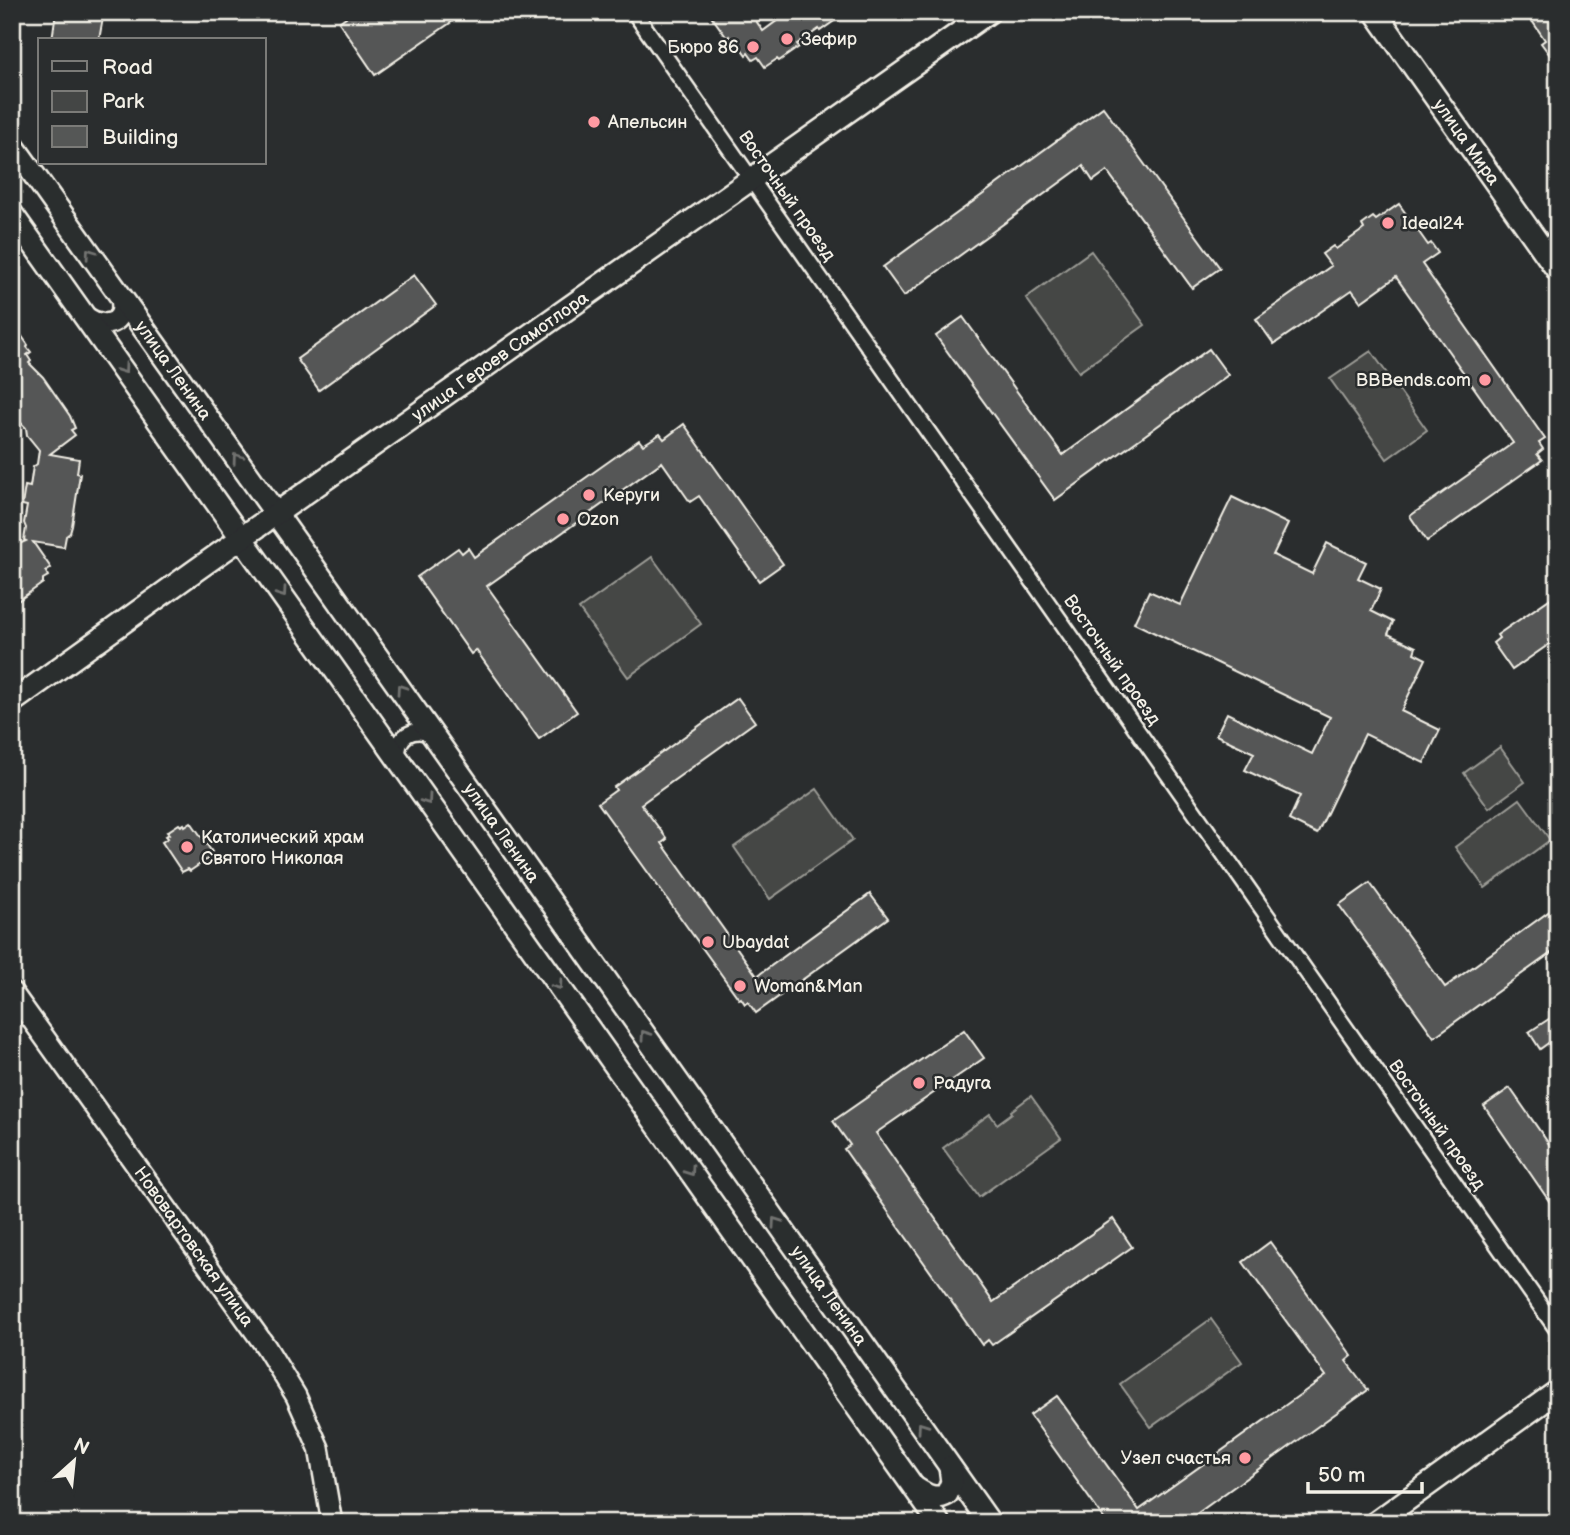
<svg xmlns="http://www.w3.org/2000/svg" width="1570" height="1535" viewBox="0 0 1570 1535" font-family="'Balsamiq Sans',sans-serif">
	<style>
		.green { fill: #444645; stroke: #9c9c96; stroke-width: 2 }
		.building { fill: #555756; stroke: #f4f1e8; stroke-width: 2 }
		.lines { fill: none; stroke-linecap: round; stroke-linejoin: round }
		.street-casing { stroke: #f4f1e8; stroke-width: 19 }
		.secondary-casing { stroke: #f4f1e8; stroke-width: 24 }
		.primary-casing { stroke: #f4f1e8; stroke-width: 26 }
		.street { stroke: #2a2d2e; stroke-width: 14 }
		.secondary { stroke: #2a2d2e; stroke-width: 19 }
		.primary { stroke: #2a2d2e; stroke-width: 21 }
		.oneway { stroke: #71726f }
		.poi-dot { fill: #ff9aa2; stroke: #2a2d2e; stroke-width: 2.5 }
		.labels { text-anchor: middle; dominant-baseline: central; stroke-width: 5; stroke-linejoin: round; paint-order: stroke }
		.poi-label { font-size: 18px; fill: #f4f1e8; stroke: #2a2d2e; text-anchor: start }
		.street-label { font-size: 18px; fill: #f4f1e8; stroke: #2a2d2e }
	</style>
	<rect width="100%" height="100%" fill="#2a2d2e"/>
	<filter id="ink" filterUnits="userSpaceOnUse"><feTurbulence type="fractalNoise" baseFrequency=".0143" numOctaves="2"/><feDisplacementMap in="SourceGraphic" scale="14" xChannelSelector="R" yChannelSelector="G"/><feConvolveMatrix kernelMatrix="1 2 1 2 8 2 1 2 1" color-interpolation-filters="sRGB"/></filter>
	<g filter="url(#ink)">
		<g class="green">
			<polygon points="1091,251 1145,325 1079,372 1026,298"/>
			<polygon points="1371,351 1427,430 1387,459 1330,379"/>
			<polygon points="652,557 701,624 628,677 579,609"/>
			<polygon points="1500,747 1525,782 1489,808 1464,773"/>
			<polygon points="817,789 853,840 770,899 734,847"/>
			<polygon points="1520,799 1550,840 1485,888 1455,847"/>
			<polygon points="1031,1096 1061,1138 979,1197 943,1148 990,1114 997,1124 1012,1113 1011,1111"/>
			<polygon points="1211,1319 1242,1362 1151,1427 1120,1384"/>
		</g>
		<g class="building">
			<polygon points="56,12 104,12 99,40 52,40"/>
			<polygon points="353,12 466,12 375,75 339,22"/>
			<polygon points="719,12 750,12 763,31 789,12 847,12 820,31 819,29 797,44 799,47 779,61 777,59 765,67 758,57 753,60 748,53 746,55 738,44 735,46 729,36 727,38 712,17"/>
			<polygon points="1526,12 1558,12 1558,66 1541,43 1545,40"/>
			<polygon points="1103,107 1220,268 1192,288 1107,171 1093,181 1083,166 904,296 883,267"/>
			<polygon points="1399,204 1428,245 1431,243 1438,253 1422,264 1545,439 1539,443 1543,449 1537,454 1542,460 1427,541 1410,516 1513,443 1396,277 1361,302 1352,290 1274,344 1256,319 1331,266 1322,254 1333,246 1336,249 1364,229 1362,225 1373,217 1376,220"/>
			<polygon points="414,275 436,305 319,390 297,359"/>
			<polygon points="963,317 1063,455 1209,349 1228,375 1055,500 936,336"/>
			<polygon points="12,322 28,345 27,347 31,352 27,355 31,361 29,363 43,377 70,416 75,428 71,430 75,435 50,454 79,459 77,473 80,474 72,526 70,533 66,536 64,547 33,542 51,568 46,572 48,576 43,579 43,583 12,605 12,547 26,541 24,540 26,528 24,523 27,506 22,505 25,486 30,487 32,473 33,467 37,464 39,450 27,435 26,428 12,414"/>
			<polygon points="684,424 783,564 759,581 699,496 690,502 662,462 487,586 577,712 539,739 476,650 471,654 417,577 458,548 462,553 468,548 474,557 639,440 643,445 660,434 664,439"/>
			<polygon points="1232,497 1288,524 1273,555 1312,574 1327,543 1366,562 1358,578 1381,589 1371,611 1393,622 1388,634 1416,647 1414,653 1426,659 1401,711 1440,730 1424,763 1365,734 1317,834 1289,820 1300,796 1245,770 1254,753 1216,735 1227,713 1312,754 1330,717 1134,623 1149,591 1180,605"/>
			<polygon points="1558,593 1558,638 1512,670 1493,643 1499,638 1497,635"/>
			<polygon points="738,698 755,722 641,804 667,839 662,843 757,976 870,894 888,918 756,1013 748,1002 745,1004 741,998 739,999 598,803 616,790 614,787"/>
			<polygon points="191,822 212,852 207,855 209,858 190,871 188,869 182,872 162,842 168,838 166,836 169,834 167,832 179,824 181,826 184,824 185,826"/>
			<polygon points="1370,883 1445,987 1558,905 1558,948 1434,1037 1339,905"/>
			<polygon points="1558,1013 1558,1036 1540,1049 1529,1032"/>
			<polygon points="964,1030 984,1058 876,1133 993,1302 1113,1219 1132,1247 992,1345 988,1340 982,1345 844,1149 850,1145 833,1121"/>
			<polygon points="1510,1088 1558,1157 1558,1214 1484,1106"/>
			<polygon points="1270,1242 1352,1356 1346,1361 1368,1390 1184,1523 1107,1523 1030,1415 1057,1396 1139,1510 1326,1376 1243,1262"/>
		</g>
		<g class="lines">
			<g class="street-casing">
				<g id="street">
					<polyline points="634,12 1558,1331"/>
					<path d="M 398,759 C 396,735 413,726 433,735"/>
				</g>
			</g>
			<g class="secondary-casing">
				<g id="secondary">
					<path d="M 86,317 C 108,332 130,321 119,293"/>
					<path id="s1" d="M 12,992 L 266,1347 L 296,1396 L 319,1448 L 332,1523"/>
				</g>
			</g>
			<g class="primary-casing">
				<g id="primary">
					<path id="s2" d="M 1375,12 L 1558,271"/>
					<path id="s3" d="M 12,144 L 304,553 L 990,1523"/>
					<polyline points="12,214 939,1523"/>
					<path id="s4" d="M 12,702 L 196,570 L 989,12"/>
					<path d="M 915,1488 C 926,1495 935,1501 947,1494 L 952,1482 L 950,1467"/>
					<polyline points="1375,1523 1558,1391"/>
				</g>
			</g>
			<use href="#street" class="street"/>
			<use href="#secondary" class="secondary"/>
			<use href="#primary" class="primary"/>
		</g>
		<defs><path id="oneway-chevron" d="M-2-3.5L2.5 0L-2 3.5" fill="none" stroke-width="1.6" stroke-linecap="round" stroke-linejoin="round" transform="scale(1.75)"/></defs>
		<g class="oneway">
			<use href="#oneway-chevron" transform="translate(90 253) rotate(-126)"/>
			<use href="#oneway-chevron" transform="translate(123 369) rotate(55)"/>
			<use href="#oneway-chevron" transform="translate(237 458) rotate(-126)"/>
			<use href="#oneway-chevron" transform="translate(282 593) rotate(55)"/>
			<use href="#oneway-chevron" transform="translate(401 689) rotate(-125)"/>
			<use href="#oneway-chevron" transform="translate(427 800) rotate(55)"/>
			<use href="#oneway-chevron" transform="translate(558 985) rotate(55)"/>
			<use href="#oneway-chevron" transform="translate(645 1035) rotate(-125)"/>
			<use href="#oneway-chevron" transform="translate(690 1171) rotate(55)"/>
			<use href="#oneway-chevron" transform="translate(776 1222) rotate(-125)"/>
			<use href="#oneway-chevron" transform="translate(922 1427) rotate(-125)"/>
		</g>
	</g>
	<g class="poi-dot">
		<circle cx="787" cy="39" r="7"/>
		<circle cx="753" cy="47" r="7"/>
		<circle cx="594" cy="122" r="7"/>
		<circle cx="1388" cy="223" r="7"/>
		<circle cx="1485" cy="380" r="7"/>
		<circle cx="589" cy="495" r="7"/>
		<circle cx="563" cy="519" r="7"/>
		<circle cx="187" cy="847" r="7"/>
		<circle cx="708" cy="942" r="7"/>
		<circle cx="740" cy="986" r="7"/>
		<circle cx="919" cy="1083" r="7"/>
		<circle cx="1245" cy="1458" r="7"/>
	</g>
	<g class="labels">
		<g class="poi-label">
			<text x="801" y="39">Зефир</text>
			<text x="739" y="47" text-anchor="end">Бюро 86</text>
			<text x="608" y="122">Апельсин</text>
			<text x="1402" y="223">Ideal24</text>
			<text x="1471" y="380" text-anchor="end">BBBends.com</text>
			<text x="603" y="495">Керуги</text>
			<text x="577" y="519">Ozon</text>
			<text x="201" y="837">Католический храм<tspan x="201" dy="21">Святого Николая</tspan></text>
			<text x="722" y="942">Ubaydat</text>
			<text x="754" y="986">Woman&amp;Man</text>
			<text x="933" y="1083">Радуга</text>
			<text x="1231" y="1458" text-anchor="end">Узел счастья</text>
		</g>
		<g class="street-label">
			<text stroke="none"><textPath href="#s2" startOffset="159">улица Мира</textPath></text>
			<text transform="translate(787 196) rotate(55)">Восточный проезд</text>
			<text stroke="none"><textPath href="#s4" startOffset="598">улица Героев Самотлора</textPath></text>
			<text stroke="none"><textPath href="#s3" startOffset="278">улица Ленина</textPath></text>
			<text transform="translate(1112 660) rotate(55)">Восточный проезд</text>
			<text stroke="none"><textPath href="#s3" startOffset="845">улица Ленина</textPath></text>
			<text transform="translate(1437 1125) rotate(55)">Восточный проезд</text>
			<text stroke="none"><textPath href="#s1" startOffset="313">Нововартовская улица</textPath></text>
			<text stroke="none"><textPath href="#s3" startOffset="1412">улица Ленина</textPath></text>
		</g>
	</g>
	<rect width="1570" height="1535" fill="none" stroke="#2a2d2e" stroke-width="42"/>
	<rect x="21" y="21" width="1528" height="1493" fill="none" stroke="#f4f1e8" stroke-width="2.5" filter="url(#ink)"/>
	<rect x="38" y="38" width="228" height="126" fill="#2a2d2e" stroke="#7b7b78" stroke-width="2"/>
	<rect x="52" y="61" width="35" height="10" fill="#2a2d2e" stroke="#7b7b78" stroke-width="2"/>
	<text x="102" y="74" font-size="21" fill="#f4f1e8">Road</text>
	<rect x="52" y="91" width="35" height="21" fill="#444645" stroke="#7b7b78" stroke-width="2"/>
	<text x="102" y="108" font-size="21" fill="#f4f1e8">Park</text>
	<rect x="52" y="126" width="35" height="21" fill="#555756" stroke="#7b7b78" stroke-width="2"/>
	<text x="102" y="144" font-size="21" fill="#f4f1e8">Building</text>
	<g transform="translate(74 1461) rotate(27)" stroke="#2a2d2e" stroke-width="5" paint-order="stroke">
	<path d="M0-5L12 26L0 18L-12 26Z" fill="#f4f1e8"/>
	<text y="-10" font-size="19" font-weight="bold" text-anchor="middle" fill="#f4f1e8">N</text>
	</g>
	<path d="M1308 1482v10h114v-10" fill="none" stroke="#f4f1e8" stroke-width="3.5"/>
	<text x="1318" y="1482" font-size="21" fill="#f4f1e8" stroke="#2a2d2e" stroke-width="5" paint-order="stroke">50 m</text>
</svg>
